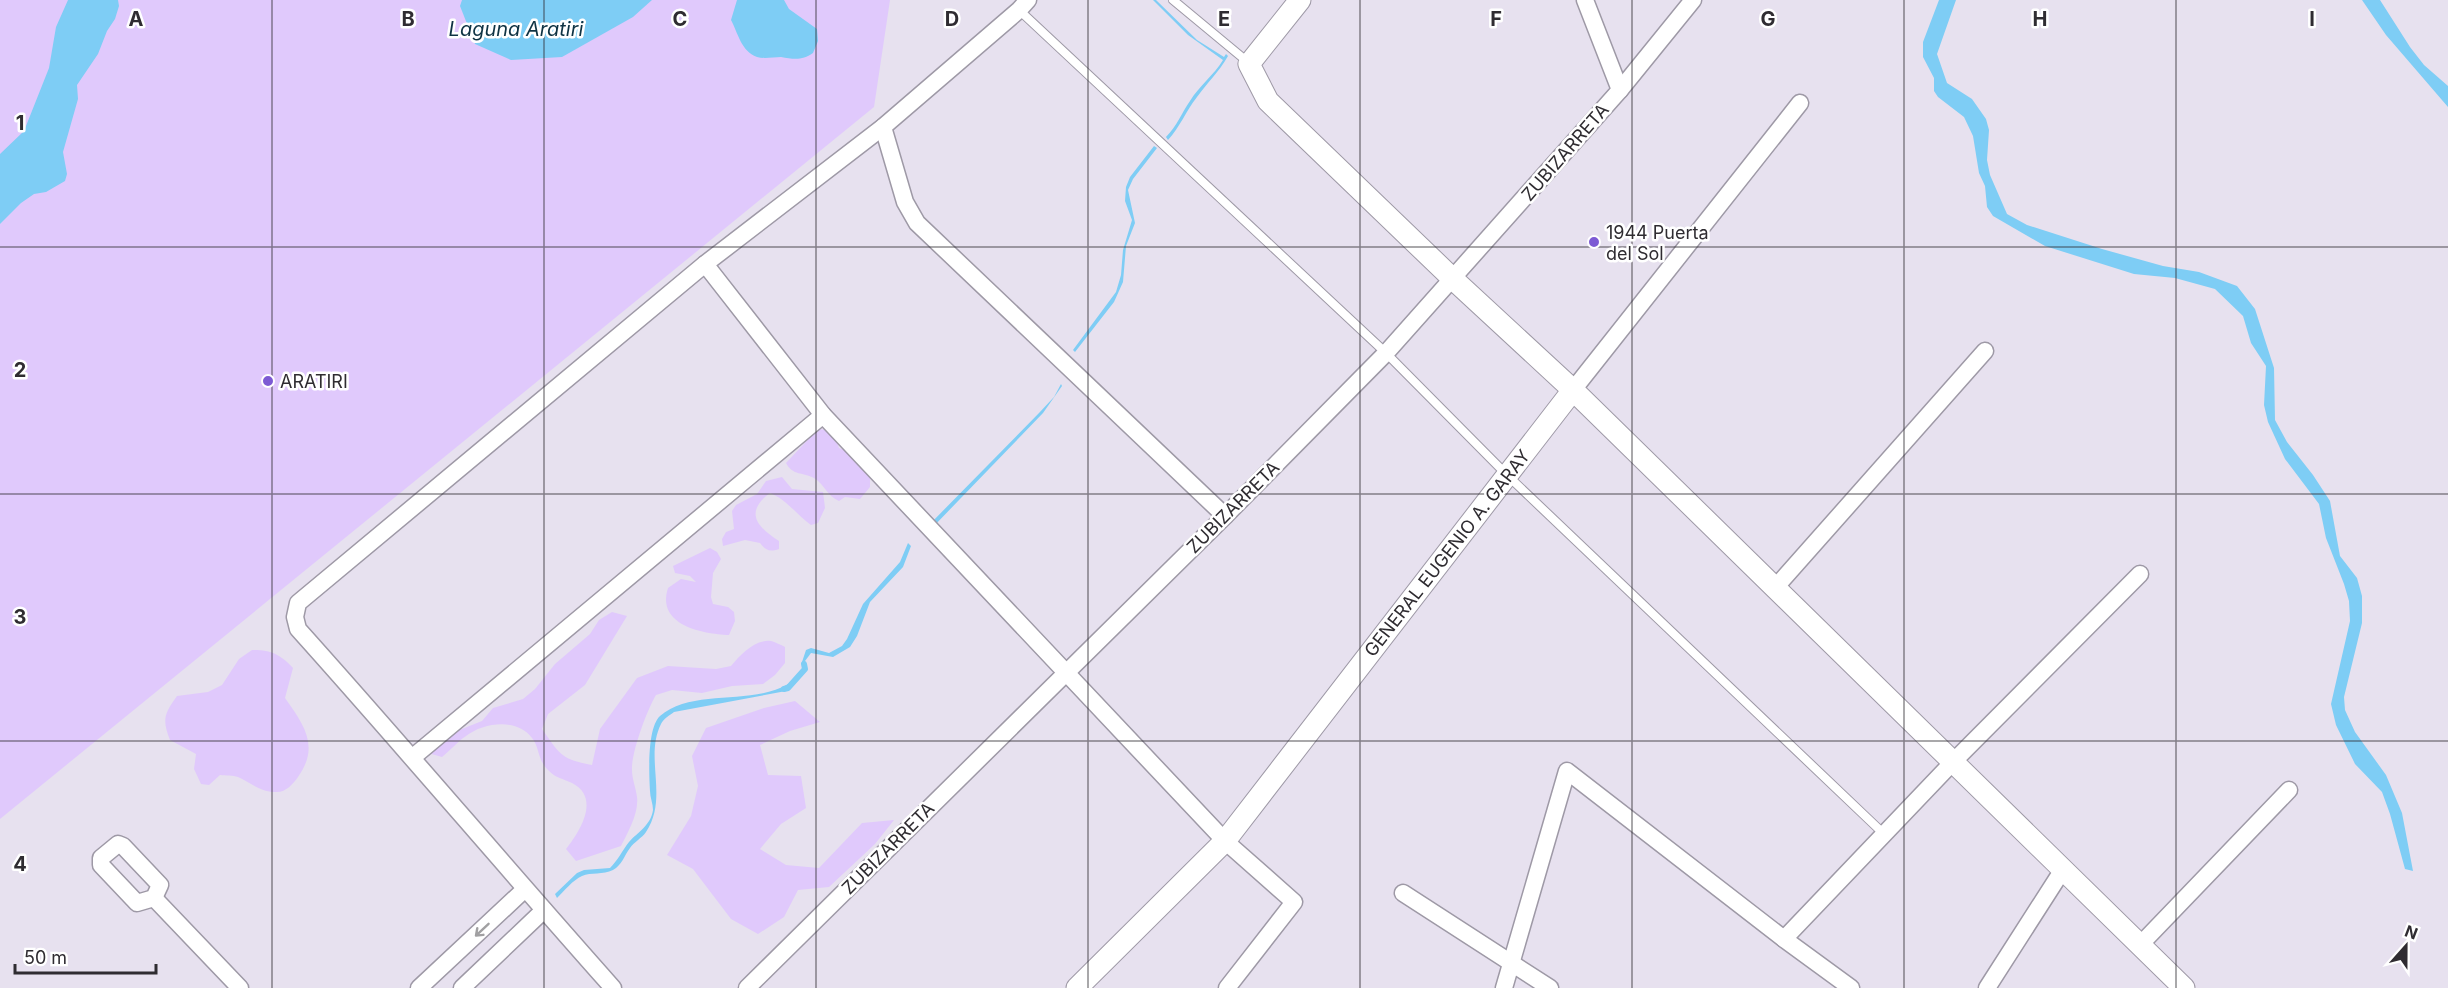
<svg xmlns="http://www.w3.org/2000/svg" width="2448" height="988" viewBox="0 0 2448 988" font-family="Inter,sans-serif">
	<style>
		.green { fill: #e0c9fc }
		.water { fill: #7ecdf5 }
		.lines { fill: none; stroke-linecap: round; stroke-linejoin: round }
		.stream { stroke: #7ecdf5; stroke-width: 6 }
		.service-casing { stroke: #9e99a6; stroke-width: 10 }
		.minor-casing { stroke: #9e99a6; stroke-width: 19 }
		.tertiary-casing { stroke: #9e99a6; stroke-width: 23 }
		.service { stroke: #fff; stroke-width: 8 }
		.minor { stroke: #fff; stroke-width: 16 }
		.tertiary { stroke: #fff; stroke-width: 21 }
		.oneway { stroke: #a1a0a2 }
		.grid { fill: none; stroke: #2f2c31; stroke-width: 1.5; stroke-opacity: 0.55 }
		.poi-dot { fill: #7d5ad4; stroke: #fff; stroke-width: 2 }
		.labels { text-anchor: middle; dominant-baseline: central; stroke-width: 5; stroke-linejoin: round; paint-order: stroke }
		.street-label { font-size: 18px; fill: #2f2c31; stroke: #fff }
		.poi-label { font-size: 18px; fill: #2f2c31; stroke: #fff; text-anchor: start }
		.water-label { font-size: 20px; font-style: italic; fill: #0f3344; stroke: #fff }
		.grid-label { font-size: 20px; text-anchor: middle; font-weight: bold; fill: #2f2c31; stroke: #fff; stroke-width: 5; stroke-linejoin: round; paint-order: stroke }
	</style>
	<rect width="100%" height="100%" fill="#e7e1ef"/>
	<g class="green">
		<polygon points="0,0 890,0 874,107 0,819"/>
		<path d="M 818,429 L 827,430 L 837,442 L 839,448 L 856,454 L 870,472 L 870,487 L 860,499 L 845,497 L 839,501 C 827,496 825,485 814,478 C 803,472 793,476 786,463 Z"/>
		<path d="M 782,477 L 792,489 L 823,492 L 825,508 L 818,523 L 811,525 C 796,514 786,499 770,493 C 744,512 757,527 779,541 L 779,549 C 770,552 766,551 760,543 L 745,540 L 723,546 L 722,539 L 726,532 L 734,529 L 732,511 L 736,505 L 757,494 L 766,481 Z"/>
		<path d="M 710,548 L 717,552 L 721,559 L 713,573 L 711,597 L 713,604 L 728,607 L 734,612 L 735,621 L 729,635 C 702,634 656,625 668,588 L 681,579 L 696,582 L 690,576 L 675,573 L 673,566 Z"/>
		<path d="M 612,612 L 627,616 L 585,685 L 548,714 L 542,729 C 560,754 560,759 592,765 L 600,729 L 637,678 L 668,666 L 716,669 L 731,666 C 740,655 755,639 771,641 C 775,642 781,645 785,647 L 785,663 L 775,675 L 763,684 L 732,686 L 702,693 L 672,690 L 656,695 C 647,710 631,753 632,770 C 632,779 636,788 637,797 C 639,813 628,832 621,846 L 576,861 L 566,849 C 580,831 601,798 572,783 C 562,778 557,779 548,770 C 537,759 540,748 532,738 C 518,718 484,722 466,736 C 457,742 451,750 442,757 L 428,753 L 452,733 L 482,721 L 493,708 L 523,699 L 535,689 L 555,664 L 590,634 L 599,620 Z"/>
		<path d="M 252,650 C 271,650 280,654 293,668 L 285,698 C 304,725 320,746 298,777 C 293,784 286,792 277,792 C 262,793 251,783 238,777 C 233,775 226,776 220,775 L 209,785 L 201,784 L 194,769 L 196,754 L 170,740 C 162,720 164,714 177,696 L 208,692 L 222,685 L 239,659 Z"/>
		<polygon points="795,701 820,722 790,731 760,745 768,775 801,776 806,808 781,824 760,849 786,865 819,868 862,823 894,820 875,844 829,887 798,890 784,917 758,934 731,919 693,869 667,855 691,816 698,786 692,756 706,728 764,708"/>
	</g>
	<g class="water">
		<polygon points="68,0 118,0 119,6 115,19 107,31 98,54 77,85 78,99 63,152 67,174 65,181 46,192 34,194 21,203 0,224 0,154 24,131 49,68 56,27"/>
		<polygon points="462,0 652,0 633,17 562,57 511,60 475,44 460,6"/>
		<path d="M 737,0 L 784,0 L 789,9 L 817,29 L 818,41 L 813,53 C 802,61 793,59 781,57 C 774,57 764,59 757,57 C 741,51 738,33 731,20 Z"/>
		<path d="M 1153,0 L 1156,0 L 1197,40 L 1224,57 L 1226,54 L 1228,56 C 1219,72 1207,83 1197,97 C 1186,111 1180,127 1168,140 L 1166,137 C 1177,126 1181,114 1190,101 C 1199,86 1214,75 1223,60 L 1188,35 Z"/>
		<polygon points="1939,0 1956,0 1937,54 1947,83 1972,99 1986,119 1989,130 1987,160 1990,175 2007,214 2027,225 2102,249 2163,266 2199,272 2237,286 2255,309 2274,368 2275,420 2287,442 2313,475 2330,501 2340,556 2357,578 2362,596 2362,623 2344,697 2345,710 2355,732 2386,775 2402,813 2413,871 2405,869 2390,814 2382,792 2355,764 2336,725 2331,704 2350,621 2349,601 2344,584 2326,538 2319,504 2285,459 2268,422 2264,405 2266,366 2251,343 2243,316 2215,289 2175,278 2134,274 2045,246 1993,216 1987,207 1985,186 1979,173 1973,136 1964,117 1938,97 1934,91 1934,78 1923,57 1923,42"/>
		<polygon points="2362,0 2380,0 2410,47 2424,65 2448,86 2448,107 2386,35"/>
		<polygon points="1154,146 1157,148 1133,179 1128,190 1135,223 1126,246 1123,282 1114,302 1075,352 1073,350 1116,292 1121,275 1123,250 1132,220 1125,201 1126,187 1130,177"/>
		<polygon points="1061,384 1062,386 1043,413 932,528 929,525 1039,413 1054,397"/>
		<polygon points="908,543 911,546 903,567 870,602 857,636 850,647 833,657 811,653 805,661 806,672 803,670 802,662 806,650 811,648 829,653 842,646 847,639 863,604 900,562"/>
		<path d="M 788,684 L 791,688 L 786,691 L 674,712 C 670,715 663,719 661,724 C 644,758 669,797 646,832 C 642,838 634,842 630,848 C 624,856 622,865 613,870 C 603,875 591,872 582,876 C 573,880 564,891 557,898 L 555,894 L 577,873 L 584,870 L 610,868 C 618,860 622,851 629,842 C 638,832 651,825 653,810 C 653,804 650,797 650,791 C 649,774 647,728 660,716 C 692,688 751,706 788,684 Z"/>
	</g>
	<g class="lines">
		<polyline class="stream" points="784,689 788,688 805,669 804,664"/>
		<g class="service-casing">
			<g id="service">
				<polyline points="1173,0 1249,63"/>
				<polyline points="1019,10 1386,353 1507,475 1884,834"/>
			</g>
		</g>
		<g class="minor-casing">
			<g id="minor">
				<polyline points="1585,0 1620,90"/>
				<polyline points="883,127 905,202 917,223 1225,516"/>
				<polyline points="705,264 823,415 1225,841 1294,902 1227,988"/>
				<polyline points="1573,390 1800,103"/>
				<polyline points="1775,588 1985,351"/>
				<polyline points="413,757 823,415"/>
				<polygon points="118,844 123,846 160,885 154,898 137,903 101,865 101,858"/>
				<polyline points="1403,893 1550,988"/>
				<polyline points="154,898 240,988"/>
				<polyline points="1784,939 1952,763 2140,574"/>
				<polyline points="2139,946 2289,790"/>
				<polyline points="419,988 524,890"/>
				<polyline points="462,988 544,910"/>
				<path d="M 613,988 C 507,869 404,747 298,629 L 295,617 L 298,603 L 705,264 L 883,127 L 1019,10 L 1028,0"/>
				<polyline points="747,988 1225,516 1386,353 1620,90 1693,0"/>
				<polyline points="1504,988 1567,771 1784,939 1851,988"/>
				<polyline points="1987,988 2062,871"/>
			</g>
		</g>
		<g class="tertiary-casing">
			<g id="tertiary">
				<polyline points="1300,0 1249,64 1268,101 1454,280 1573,390 2184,988"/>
				<polyline points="1077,988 1225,841 1573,390"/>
			</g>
		</g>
		<use href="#service" class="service"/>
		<use href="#minor" class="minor"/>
		<use href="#tertiary" class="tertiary"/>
	</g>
	<defs><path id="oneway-shaft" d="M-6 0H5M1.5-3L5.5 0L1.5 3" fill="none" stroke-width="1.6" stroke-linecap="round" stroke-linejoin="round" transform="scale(1.5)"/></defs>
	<use class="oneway" href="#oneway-shaft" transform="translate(482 930) rotate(137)"/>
	<path class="grid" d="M 272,0 L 272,988M 544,0 L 544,988M 816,0 L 816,988M 1088,0 L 1088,988M 1360,0 L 1360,988M 1632,0 L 1632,988M 1904,0 L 1904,988M 2176,0 L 2176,988M 0,247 L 2448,247M 0,494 L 2448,494M 0,741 L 2448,741"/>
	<g class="poi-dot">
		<circle cx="1594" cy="242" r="6"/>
		<circle cx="268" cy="381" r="6"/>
	</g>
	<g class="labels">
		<g class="street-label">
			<text transform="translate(1565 152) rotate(-49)">ZUBIZARRETA</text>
			<text transform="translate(1233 507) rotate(-45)">ZUBIZARRETA</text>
			<text transform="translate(1447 553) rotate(-52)">GENERAL EUGENIO A. GARAY</text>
			<text transform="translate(888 848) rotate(-45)">ZUBIZARRETA</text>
		</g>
		<g class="poi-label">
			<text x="1606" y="232">1944 Puerta<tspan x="1606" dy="21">del Sol</tspan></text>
			<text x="280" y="381">ARATIRI</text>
		</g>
		<g class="water-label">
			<text x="516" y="29">Laguna Aratiri</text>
		</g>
	</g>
	<g class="grid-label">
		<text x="136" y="26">A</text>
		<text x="408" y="26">B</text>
		<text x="680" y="26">C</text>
		<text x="952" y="26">D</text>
		<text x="1224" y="26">E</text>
		<text x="1496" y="26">F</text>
		<text x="1768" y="26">G</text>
		<text x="2040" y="26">H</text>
		<text x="2312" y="26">I</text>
		<text x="20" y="130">1</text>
		<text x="20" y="377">2</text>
		<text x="20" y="624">3</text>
		<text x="20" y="871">4</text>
	</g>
	<g transform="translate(2406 946) rotate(21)" stroke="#ffffff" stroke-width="4.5" paint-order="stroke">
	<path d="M0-4.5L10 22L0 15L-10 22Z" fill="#2f2c31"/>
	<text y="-9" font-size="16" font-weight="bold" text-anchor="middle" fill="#2f2c31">N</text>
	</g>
	<path d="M15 964v9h141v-9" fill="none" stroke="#2f2c31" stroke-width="3"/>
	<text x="24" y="964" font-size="18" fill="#2f2c31" stroke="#ffffff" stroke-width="4.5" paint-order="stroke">50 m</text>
</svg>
